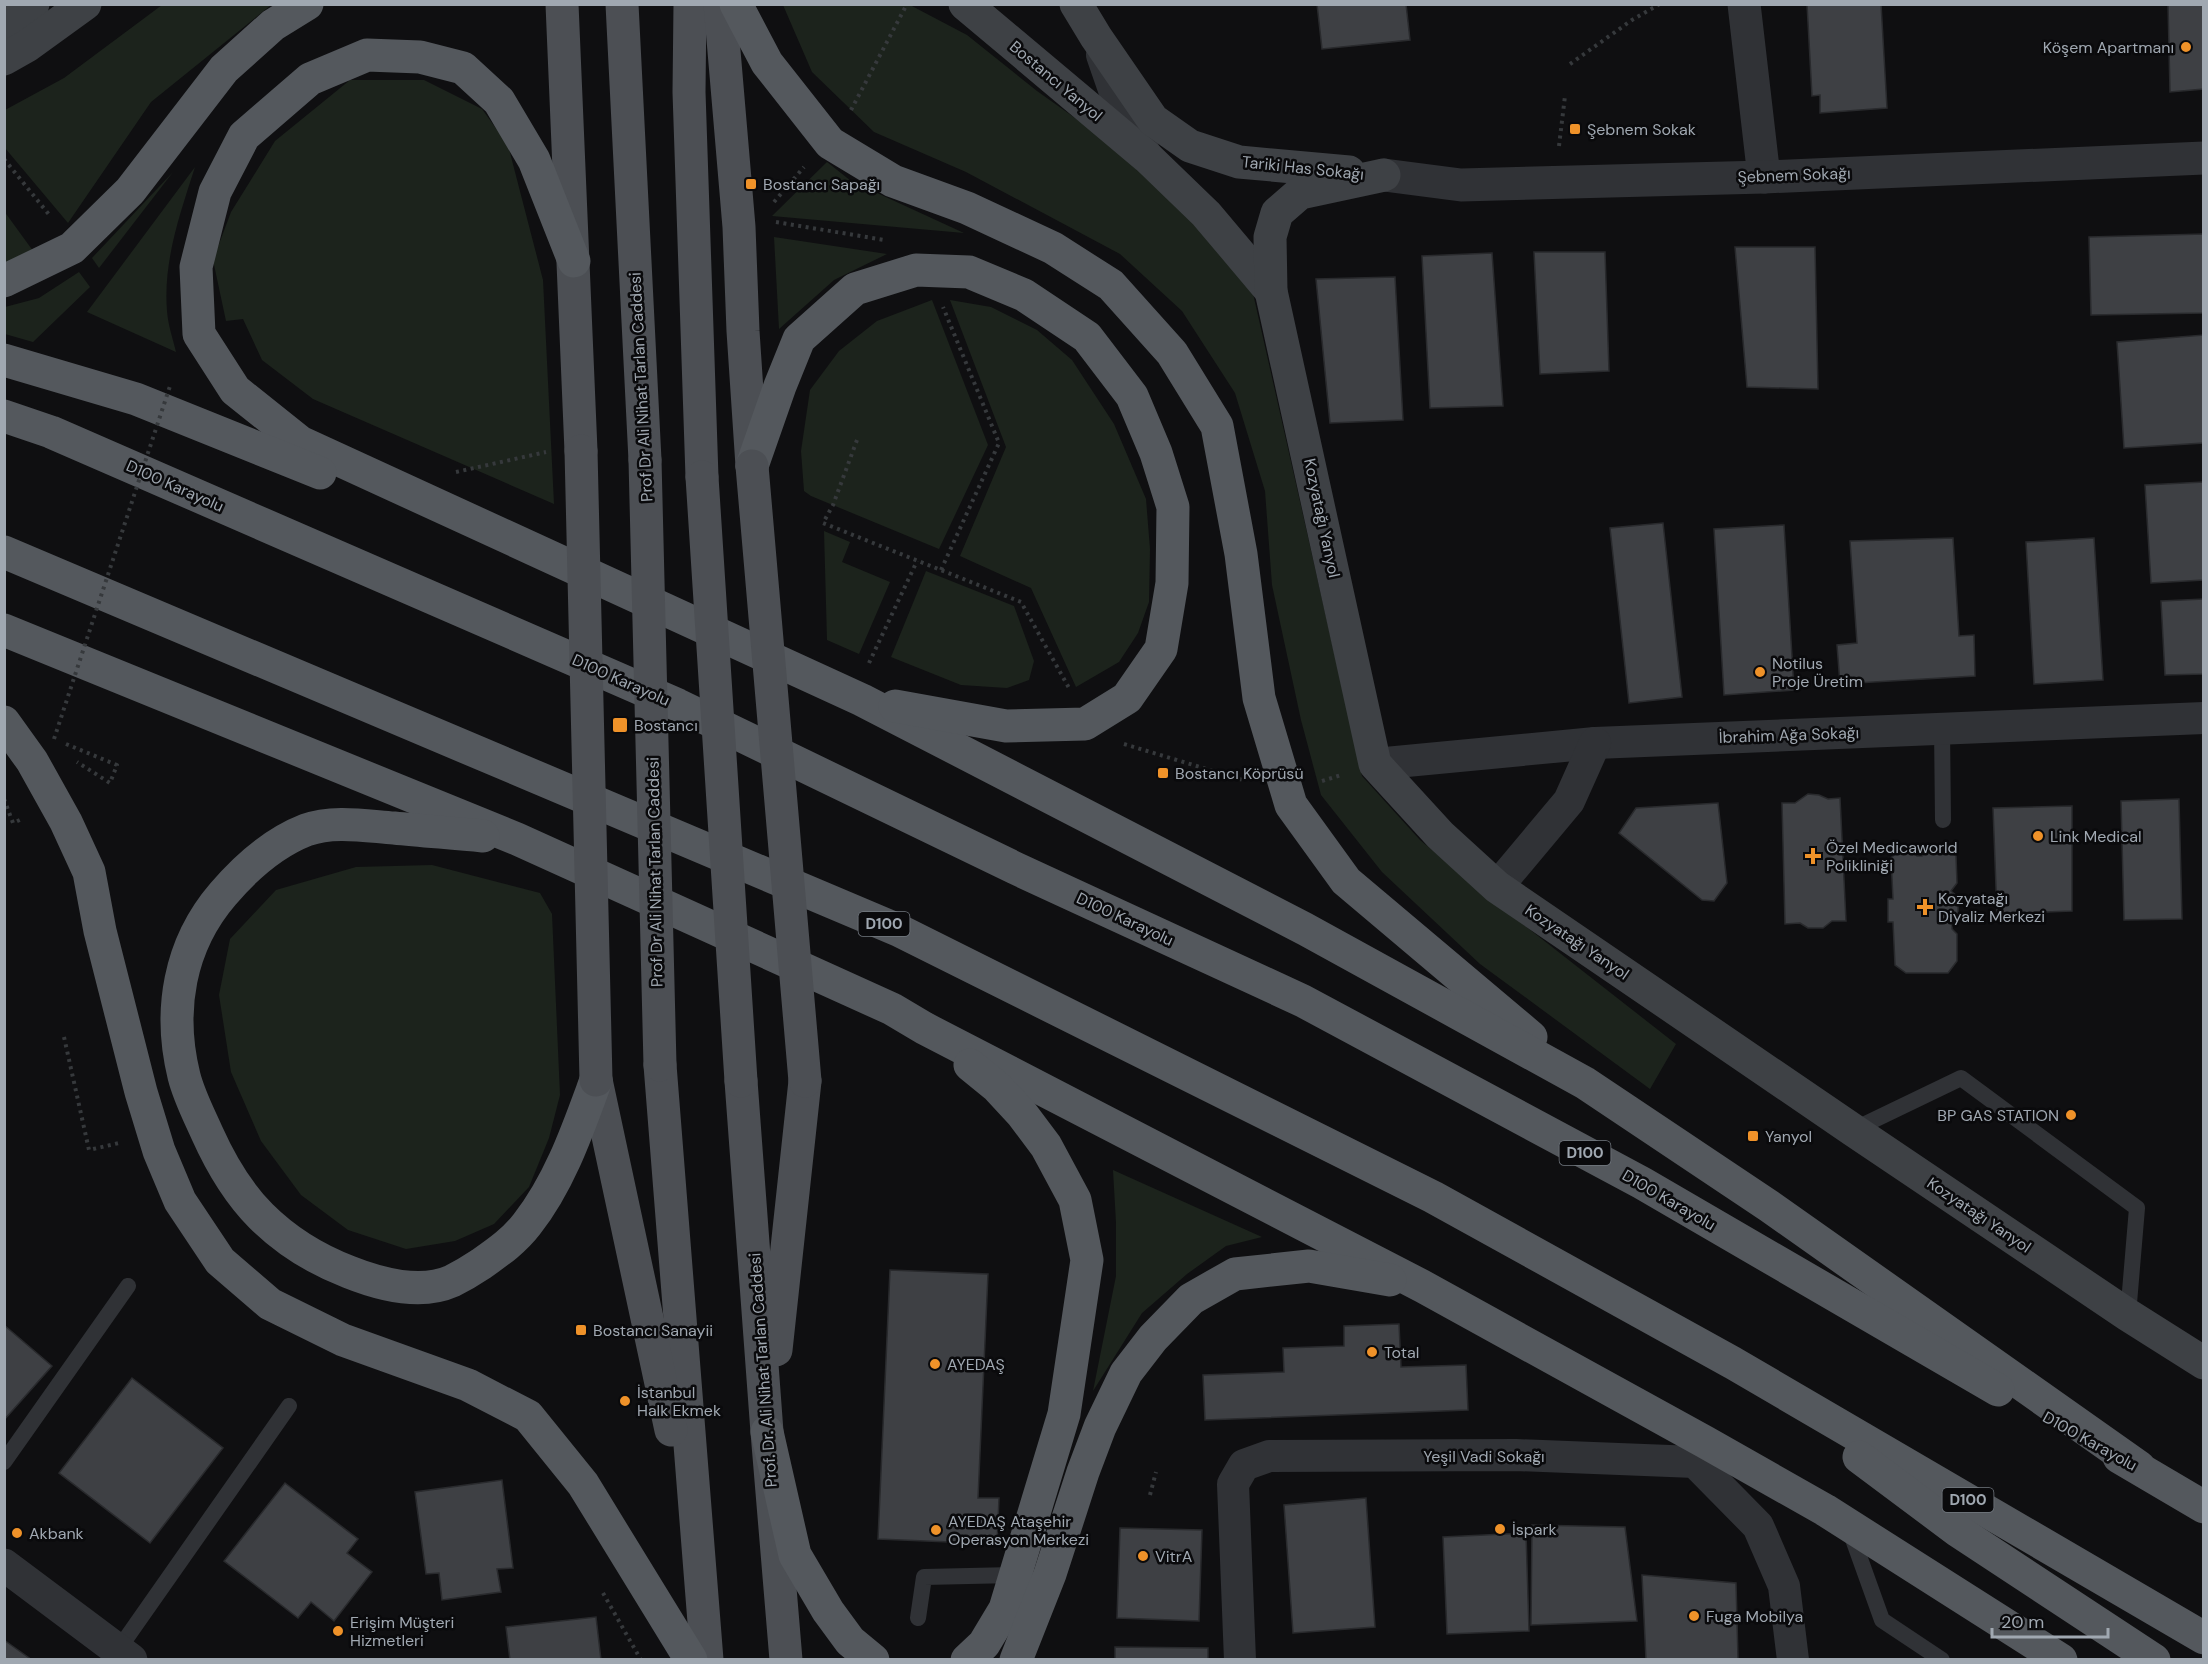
<svg xmlns="http://www.w3.org/2000/svg" width="2208" height="1664" viewBox="0 0 2208 1664" font-family="'DM Sans',sans-serif">
	<style>
		.green { fill: #1c231c }
		.building { fill: #3e4044; stroke: #292a2d; stroke-width: 1.5 }
		.lines { fill: none; stroke-linecap: round; stroke-linejoin: round }
		.path { stroke: #36393c; stroke-width: 4; stroke-dasharray: 3 4.5; stroke-linecap: butt }
		.service { stroke: #303236; stroke-width: 16 }
		.minor { stroke: #303236; stroke-width: 32 }
		.tertiary { stroke: #303236; stroke-width: 33 }
		.secondary { stroke: #3e4145; stroke-width: 33 }
		.primary { stroke: #4c4f54; stroke-width: 33 }
		.trunk { stroke: #54585d; stroke-width: 33 }
		.path-bridge { stroke: #36393c; stroke-width: 4; stroke-dasharray: 3 4.5; stroke-linecap: butt }
		.primary-bridge { stroke: #4c4f54; stroke-width: 33 }
		.poi-dot { fill: #ef9229; stroke: #0a0a0c; stroke-width: 2 }
		.labels { text-anchor: middle; dominant-baseline: central; stroke-width: 5; stroke-linejoin: round; paint-order: stroke }
		.shield { fill: #0a0a0c; stroke: #737980; stroke-width: 1.5 }
		.shield-label { font-size: 15px; font-weight: bold; fill: #a0a8b1 }
		.poi-label { font-size: 16px; fill: #a0a8b1; stroke: #0a0a0c; text-anchor: start }
		.street-label { font-size: 16px; fill: #a0a8b1; stroke: #0a0a0c }
	</style>
	<rect width="100%" height="100%" fill="#0f0f11"/>
	<g class="green">
		<polygon points="162,5 271,5 151,102 68,223 5,148 5,110 64,78"/>
		<polygon points="783,5 910,5 967,35 1037,91 1154,174 1252,289 1362,776 1420,840 1515,918 1676,1044 1650,1089 1480,964 1382,872 1321,795 1301,720 1272,585 1265,491 1235,393 1182,311 1120,254 966,172 874,132 812,72"/>
		<polygon points="350,80 424,80 482,109 508,145 543,280 554,504 313,399 262,360 243,319 226,321 213,260 231,212 275,141"/>
		<polygon points="827,162 851,181 964,233 772,216"/>
		<path d="M 195,167 C 180,214 163,261 167,311 C 168,325 173,339 176,352 L 87,312 Z"/>
		<polygon points="173,172 99,268 92,258"/>
		<polygon points="4,211 36,255 4,270"/>
		<polygon points="774,237 887,254 834,280 779,329"/>
		<polygon points="79,272 90,287 33,342 5,334 5,307 39,298"/>
		<polygon points="932,300 988,445 939,549 811,496 804,491 801,451 810,390 839,351 877,321"/>
		<polygon points="950,300 991,307 1037,330 1072,360 1114,424 1146,499 1150,549 1149,602 1138,633 1119,662 1076,687 1031,588 960,556 1006,447"/>
		<polygon points="824,531 850,542 842,562 890,582 859,654 827,640"/>
		<polygon points="926,571 1014,606 1034,661 1029,680 1007,688 961,685 891,657"/>
		<polygon points="432,865 540,893 552,914 560,1095 549,1138 529,1187 494,1224 455,1241 406,1249 348,1230 301,1195 261,1141 231,1072 219,995 230,939 276,890 356,867"/>
		<polygon points="1113,1170 1262,1237 1226,1246 1187,1274 1142,1313 1093,1391 1116,1276 1116,1223"/>
	</g>
	<g class="building">
		<polygon points="1317,4 1406,4 1410,40 1322,49"/>
		<polygon points="1807,4 1881,4 1887,108 1820,113 1820,95 1812,96"/>
		<polygon points="2168,4 2204,4 2204,89 2170,92"/>
		<polygon points="2204,234 2204,313 2091,315 2089,237"/>
		<polygon points="1735,247 1815,247 1818,389 1747,387"/>
		<polygon points="1534,252 1605,252 1609,371 1540,374"/>
		<polygon points="1492,253 1503,406 1430,408 1422,256"/>
		<polygon points="1395,277 1403,420 1330,423 1316,279"/>
		<polygon points="2204,335 2204,443 2124,448 2117,342"/>
		<polygon points="2204,482 2204,580 2151,583 2145,485"/>
		<polygon points="1663,523 1682,697 1629,703 1610,528"/>
		<polygon points="1784,525 1794,690 1724,695 1714,529"/>
		<polygon points="1953,538 1959,636 1974,635 1975,676 1840,684 1837,645 1857,643 1850,541"/>
		<polygon points="2094,538 2103,680 2034,684 2026,542"/>
		<polygon points="2204,599 2204,674 2165,675 2161,601"/>
		<polygon points="1808,794 1819,795 1828,799 1840,798 1846,921 1832,921 1823,928 1808,928 1800,923 1785,924 1782,803 1795,803"/>
		<polygon points="2179,799 2182,919 2124,920 2121,801"/>
		<polygon points="1718,803 1727,883 1714,901 1702,900 1619,833 1636,808"/>
		<polygon points="2072,806 2072,911 1997,914 1993,808"/>
		<polygon points="1932,847 1945,847 1956,856 1957,883 1951,891 1958,897 1958,921 1952,925 1952,929 1957,934 1957,961 1948,973 1906,973 1895,965 1893,922 1888,922 1888,899 1893,899 1891,858 1900,849 1914,849 1917,856 1922,856"/>
		<polygon points="890,1270 988,1274 978,1498 999,1498 997,1544 878,1539"/>
		<polygon points="1399,1324 1401,1367 1466,1365 1468,1410 1205,1420 1203,1375 1284,1372 1283,1348 1344,1346 1344,1326"/>
		<polygon points="4,1325 52,1366 4,1420"/>
		<polygon points="132,1378 223,1448 150,1543 59,1473"/>
		<polygon points="502,1480 513,1568 497,1569 501,1592 442,1600 439,1573 426,1574 415,1492"/>
		<polygon points="285,1483 358,1539 347,1553 372,1572 334,1621 311,1602 298,1618 224,1561"/>
		<polygon points="1366,1498 1375,1627 1293,1633 1284,1505"/>
		<polygon points="1532,1525 1625,1527 1637,1621 1531,1625"/>
		<polygon points="1120,1528 1202,1530 1199,1621 1117,1618"/>
		<polygon points="1526,1533 1529,1631 1447,1634 1443,1537"/>
		<polygon points="1642,1575 1736,1583 1738,1659 1646,1660"/>
		<polygon points="596,1617 601,1660 510,1660 506,1627"/>
		<polygon points="4,1640 32,1660 4,1660"/>
		<polygon points="1115,1647 1208,1648 1208,1660 1115,1660"/>
	</g>
	<g class="lines">
		<g class="path">
			<polyline points="1570,64 1632,20 1660,4"/>
			<polyline points="851,110 907,4"/>
			<polyline points="1559,146 1565,96"/>
			<polyline points="4,159 51,217"/>
			<polyline points="774,202 804,167"/>
			<polyline points="776,222 884,240"/>
			<polyline points="857,440 833,505 823,523 1021,602 1069,688"/>
			<polyline points="456,472 546,452"/>
			<polyline points="941,570 999,443 943,307"/>
			<polyline points="869,663 917,561"/>
			<polyline points="66,744 117,765 110,783 77,762"/>
			<polyline points="1124,744 1246,781"/>
			<polyline points="1322,781 1341,775"/>
			<polyline points="4,799 13,823 22,819"/>
			<polyline points="64,1037 89,1150 119,1143"/>
			<polyline points="1150,1495 1156,1472"/>
			<polyline points="603,1593 641,1660"/>
		</g>
		<g class="service">
			<polyline points="1942,728 1943,820"/>
			<polyline points="1853,1130 1961,1078 2137,1208 2128,1315"/>
			<polyline points="4,1462 128,1286"/>
			<polyline points="1849,1528 1882,1620 1942,1660"/>
			<polyline points="918,1618 924,1577 1014,1575"/>
			<polyline points="118,1650 289,1406"/>
		</g>
		<g class="minor">
			<polyline points="1102,55 1119,104 1146,155"/>
			<polyline points="1375,764 1595,743 2204,718"/>
			<polyline points="1497,887 1569,801 1595,743"/>
			<polyline points="1240,1660 1233,1484 1244,1465 1269,1456 1516,1455 1695,1462 1758,1526 1784,1586 1793,1660"/>
		</g>
		<g class="tertiary">
			<polyline points="1744,4 1764,177"/>
			<polyline points="1384,175 1461,185 1764,177 2204,158"/>
			<polyline points="4,1565 131,1660"/>
		</g>
		<g class="secondary">
			<polyline points="965,4 1147,157 1206,214 1271,291"/>
			<polyline points="1076,4 1096,37 1153,120 1190,146 1239,162 1349,172"/>
			<polyline points="4,25 33,4"/>
			<polyline points="4,59 27,46 85,4"/>
			<polyline points="1384,175 1300,193 1277,213 1270,237 1271,291 1375,764 1440,835 1497,887 1853,1130 2128,1315 2204,1363"/>
		</g>
		<g class="primary">
			<polyline points="562,4 581,451"/>
			<polyline points="622,4 645,460"/>
			<polyline points="690,4 689,92 702,477"/>
			<polyline points="720,4 739,227 743,331 752,466"/>
			<polyline points="660,1065 707,1660"/>
			<polyline points="596,1080 671,1430"/>
			<polyline points="741,1081 767,1432 786,1660"/>
			<polyline points="776,1350 805,1081"/>
		</g>
		<g class="trunk">
			<polyline points="736,4 767,63 830,143 893,181 967,208 1053,248 1111,285 1172,353 1217,426 1241,554 1259,698 1291,805 1346,881 1531,1037"/>
			<polyline points="574,261 534,160 499,101 463,68 420,57 367,55 310,79 244,136 215,192 196,267 199,334 235,390 300,442 862,700 1305,929 1585,1083 1769,1206 2139,1467"/>
			<polyline points="4,281 72,248 130,191 224,69 273,25 307,4"/>
			<polyline points="4,360 136,399 320,473"/>
			<polyline points="4,416 51,432 678,705 1015,868 1303,1001 1642,1183 1998,1390"/>
			<polyline points="752,466 780,386 799,339 855,289 916,270 969,272 1024,295 1087,337 1132,396 1156,453 1173,507 1172,583 1161,649 1127,698 1085,724 1006,726 895,706"/>
			<polyline points="4,552 898,930 1433,1197 1733,1363 2204,1638"/>
			<polyline points="4,630 517,839 892,1009 924,1028 1422,1286 1705,1442 1825,1510 2061,1660"/>
			<polyline points="4,722 32,761 66,822 89,872 100,931 141,1092 159,1151 180,1201 220,1261 270,1304 343,1340 468,1385 528,1416 583,1484 691,1660"/>
			<path d="M 483,836 C 453,833 423,831 394,828 C 366,826 333,820 306,830 C 273,843 246,867 223,894 C 179,945 168,1011 184,1076 C 189,1096 199,1115 207,1133 C 220,1162 238,1193 261,1216 C 287,1242 315,1259 349,1272 C 379,1284 421,1295 452,1281 C 462,1276 472,1270 481,1264 C 498,1252 514,1241 527,1224 C 560,1182 578,1129 596,1080"/>
			<polyline points="767,1432 795,1555 828,1611 850,1641 873,1660"/>
			<polyline points="1859,1457 1958,1531 2154,1660"/>
			<polyline points="2119,1457 2204,1507"/>
			<polyline points="967,1660 984,1644 1005,1609 1064,1414 1087,1260 1075,1200 1046,1146 1022,1114 997,1087 970,1065"/>
			<polyline points="1016,1660 1050,1574 1083,1472 1100,1427 1126,1373 1153,1338 1191,1299 1235,1274 1309,1266 1390,1280"/>
		</g>
		<polyline class="path-bridge" points="54,739 170,386"/>
		<g class="primary-bridge">
			<polyline points="581,451 596,1080"/>
			<polyline points="645,460 660,1065"/>
			<polyline points="752,466 805,1081"/>
			<polyline points="702,477 741,1081"/>
		</g>
	</g>
	<g class="poi-dot">
		<circle cx="2186" cy="47" r="6"/>
		<rect x="1569" y="123" width="12" height="12" rx="3"/>
		<rect x="745" y="178" width="12" height="12" rx="3"/>
		<circle cx="1760" cy="672" r="6"/>
		<rect x="612" y="717" width="16" height="16" rx="3"/>
		<rect x="1157" y="767" width="12" height="12" rx="3"/>
		<circle cx="2038" cy="836" r="6"/>
		<path d="M1810 847h6v6h6v6h-6v6h-6v-6h-6v-6h6z"/>
		<path d="M1922 898h6v6h6v6h-6v6h-6v-6h-6v-6h6z"/>
		<circle cx="2071" cy="1115" r="6"/>
		<rect x="1747" y="1130" width="12" height="12" rx="3"/>
		<rect x="575" y="1324" width="12" height="12" rx="3"/>
		<circle cx="1372" cy="1352" r="6"/>
		<circle cx="935" cy="1364" r="6"/>
		<circle cx="625" cy="1401" r="6"/>
		<circle cx="1500" cy="1529" r="6"/>
		<circle cx="936" cy="1530" r="6"/>
		<circle cx="17" cy="1533" r="6"/>
		<circle cx="1143" cy="1556" r="6"/>
		<circle cx="1694" cy="1616" r="6"/>
		<circle cx="338" cy="1631" r="6"/>
	</g>
	<g class="labels">
		<g class="shield">
			<rect x="858.5" y="912" width="51" height="24" rx="4.5"/>
			<rect x="1559.5" y="1141" width="51" height="24" rx="4.5"/>
			<rect x="1942.5" y="1488" width="51" height="24" rx="4.5"/>
		</g>
		<g class="shield-label">
			<text x="884" y="924">D100</text>
			<text x="1585" y="1153">D100</text>
			<text x="1968" y="1500">D100</text>
		</g>
		<g class="poi-label">
			<text x="2174" y="47" text-anchor="end">Köşem Apartmanı</text>
			<text x="1587" y="129">Şebnem Sokak</text>
			<text x="763" y="184">Bostancı Sapağı</text>
			<text x="1772" y="663">Notilus<tspan x="1772" dy="18">Proje Üretim</tspan></text>
			<text x="634" y="725">Bostancı</text>
			<text x="1175" y="773">Bostancı Köprüsü</text>
			<text x="2050" y="836">Link Medical</text>
			<text x="1826" y="847">Özel Medicaworld<tspan x="1826" dy="18">Polikliniği</tspan></text>
			<text x="1938" y="898">Kozyatağı<tspan x="1938" dy="18">Diyaliz Merkezi</tspan></text>
			<text x="2059" y="1115" text-anchor="end">BP GAS STATION</text>
			<text x="1765" y="1136">Yanyol</text>
			<text x="593" y="1330">Bostancı Sanayii</text>
			<text x="1384" y="1352">Total</text>
			<text x="947" y="1364">AYEDAŞ</text>
			<text x="637" y="1392">İstanbul<tspan x="637" dy="18">Halk Ekmek</tspan></text>
			<text x="948" y="1521">AYEDAŞ Ataşehir<tspan x="948" dy="18">Operasyon Merkezi</tspan></text>
			<text x="1512" y="1529">İspark</text>
			<text x="29" y="1533">Akbank</text>
			<text x="1155" y="1556">VitrA</text>
			<text x="1706" y="1616">Fuga Mobilya</text>
			<text x="350" y="1622">Erişim Müşteri<tspan x="350" dy="18">Hizmetleri</tspan></text>
		</g>
		<g class="street-label">
			<text transform="translate(1056 81) rotate(40)">Bostancı Yanyol</text>
			<text transform="translate(1303 168) rotate(6)">Tariki Has Sokağı</text>
			<text transform="translate(1794 175) rotate(-2)">Şebnem Sokağı</text>
			<text transform="translate(641 387) rotate(-93)">Prof Dr Ali Nihat Tarlan Caddesi</text>
			<text transform="translate(175 486) rotate(24)">D100 Karayolu</text>
			<text transform="translate(1322 518) rotate(78)">Kozyatağı Yanyol</text>
			<text transform="translate(621 680) rotate(24)">D100 Karayolu</text>
			<text transform="translate(1789 735) rotate(-2)">İbrahim Ağa Sokağı</text>
			<text transform="translate(655 872) rotate(-91)">Prof Dr Ali Nihat Tarlan Caddesi</text>
			<text transform="translate(1125 919) rotate(25)">D100 Karayolu</text>
			<text transform="translate(1577 942) rotate(34)">Kozyatağı Yanyol</text>
			<text transform="translate(1669 1200) rotate(30)">D100 Karayolu</text>
			<text transform="translate(1979 1215) rotate(34)">Kozyatağı Yanyol</text>
			<text transform="translate(763 1370) rotate(-94)">Prof. Dr. Ali Nihat Tarlan Caddesi</text>
			<text transform="translate(2090 1441) rotate(29)">D100 Karayolu</text>
			<text x="1484" y="1456">Yeşil Vadi Sokağı</text>
		</g>
	</g>
	<rect width="2208" height="1664" fill="none" stroke="#a0a8b1" stroke-width="12"/>
	<path d="M1992 1628v9h116v-9" fill="none" stroke="#a0a8b1" stroke-width="3"/>
	<text x="2001" y="1628" font-size="18" fill="#a0a8b1" stroke="#0a0a0c" stroke-width="4.5" paint-order="stroke">20 m</text>
</svg>
